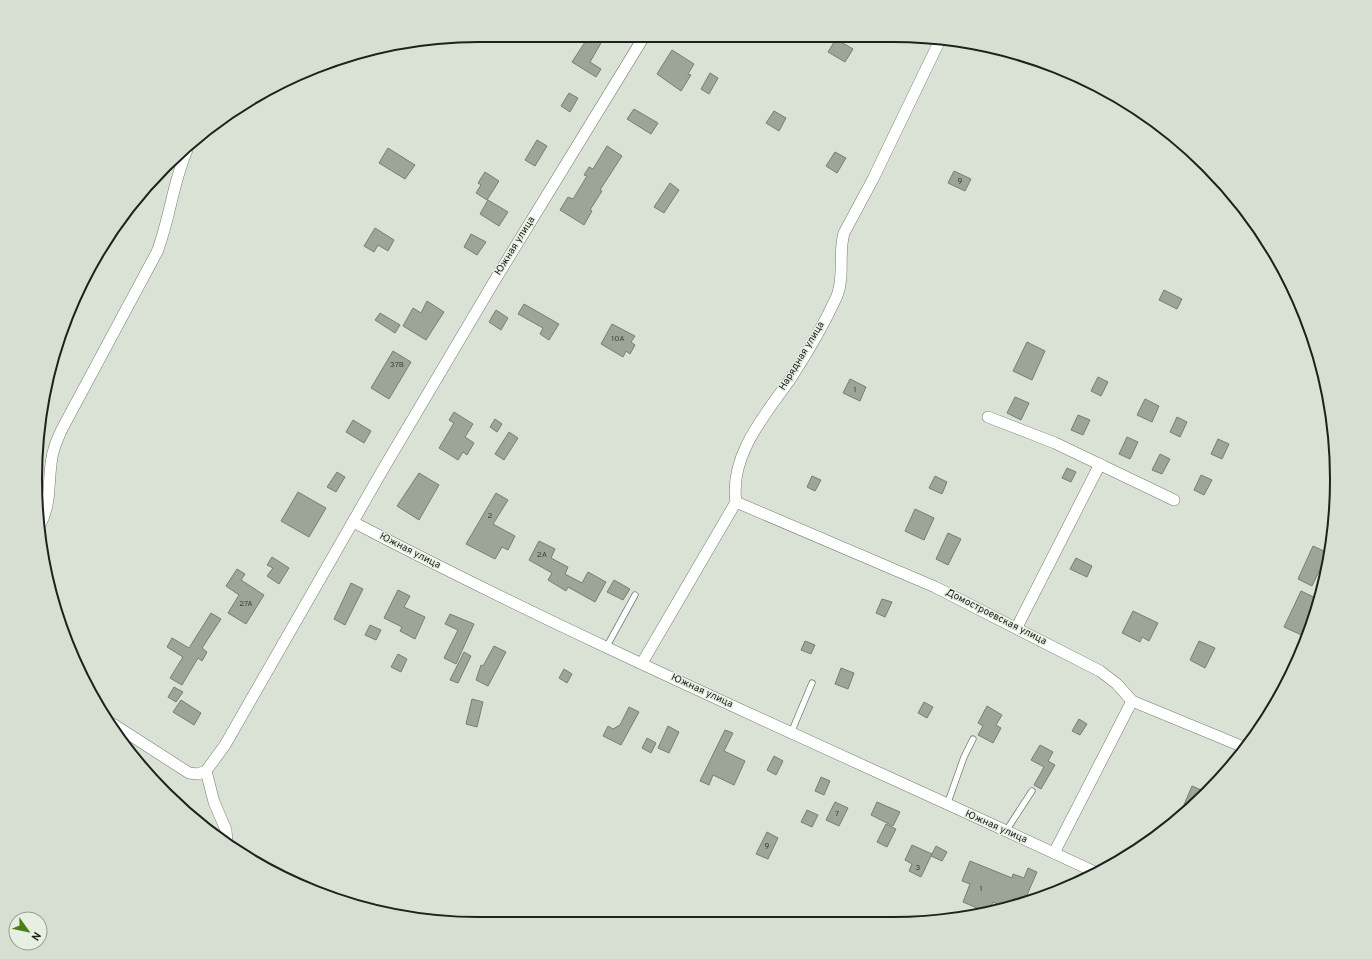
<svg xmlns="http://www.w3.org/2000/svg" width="1372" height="959" viewBox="0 0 1372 959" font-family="Overpass,sans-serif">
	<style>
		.building { fill: #9da598; stroke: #777f72 }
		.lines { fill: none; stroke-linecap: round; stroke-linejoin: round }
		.lane-casing { stroke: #747c70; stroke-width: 7 }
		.street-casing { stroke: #747c70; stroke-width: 12 }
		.lane { stroke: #fff; stroke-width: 5.5 }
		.street { stroke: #fff; stroke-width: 11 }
		.labels { text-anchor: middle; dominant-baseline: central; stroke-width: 3; stroke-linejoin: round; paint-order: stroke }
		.number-label { font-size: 8px; fill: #3e423b }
		.street-label { font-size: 10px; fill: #1e211c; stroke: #e7efe2 }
		.rim { fill: none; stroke: #1e211c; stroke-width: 2 }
	</style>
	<rect width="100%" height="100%" fill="#dae2d5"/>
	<g class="building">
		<polygon points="589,36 601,43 590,62 601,69 596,77 572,62"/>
		<polygon points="836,39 853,49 845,62 828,52"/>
		<polygon points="672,50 694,64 688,74 691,75 681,91 657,74"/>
		<polygon points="710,73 718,78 709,94 701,89"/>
		<polygon points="569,93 578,98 570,112 561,106"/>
		<polygon points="634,109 658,123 651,134 627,119"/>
		<polygon points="774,111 786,118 779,131 766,123"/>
		<polygon points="537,140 547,146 535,166 525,160"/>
		<polygon points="607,146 622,156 600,190 602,191 590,210 592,211 584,225 560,210 568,197 573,199 587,176 584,175 589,167 593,169"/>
		<polygon points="388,148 415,165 405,179 379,163"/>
		<polygon points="835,152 846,158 837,173 826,166"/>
		<polygon points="954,171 971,179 965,191 948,183"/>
		<polygon points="485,172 499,181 487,200 476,193 481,185 478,183"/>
		<polygon points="670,183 679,190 664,213 654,207"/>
		<polygon points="488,200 508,212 499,226 480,214"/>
		<polygon points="375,228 394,240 388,251 378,245 374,252 364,246"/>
		<polygon points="471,234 486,242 477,255 464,247"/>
		<polygon points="1164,290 1182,299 1177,309 1159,300"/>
		<polygon points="427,301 444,312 426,340 403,326 413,308 421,313"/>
		<polygon points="524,304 559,324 549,340 540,334 543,328 518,314"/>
		<polygon points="496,310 508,318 501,330 489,322"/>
		<polygon points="380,313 400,325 395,333 375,320"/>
		<polygon points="612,324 635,336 631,342 635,345 630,354 626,351 623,357 601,344"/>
		<polygon points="1027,342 1045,351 1032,380 1013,371"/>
		<polygon points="393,351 411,362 389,399 371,388"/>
		<polygon points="1098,377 1108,382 1101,396 1091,391"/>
		<polygon points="850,379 866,387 860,401 843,393"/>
		<polygon points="1015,397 1029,403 1021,420 1007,413"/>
		<polygon points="1145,399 1159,406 1152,422 1137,415"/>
		<polygon points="454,412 473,424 465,437 474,443 467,455 463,452 458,460 439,448 454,423 449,420"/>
		<polygon points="1078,415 1090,420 1083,435 1071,430"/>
		<polygon points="1177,417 1187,422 1180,437 1170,432"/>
		<polygon points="495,419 502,424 497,432 490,427"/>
		<polygon points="353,420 371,431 364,443 346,432"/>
		<polygon points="509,432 518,438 504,460 495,454"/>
		<polygon points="1127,437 1138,442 1130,459 1119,454"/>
		<polygon points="1218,439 1229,444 1222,459 1211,454"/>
		<polygon points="1160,454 1170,459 1162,474 1152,470"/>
		<polygon points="1067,468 1076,472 1071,482 1062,478"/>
		<polygon points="337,472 345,477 336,492 327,487"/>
		<polygon points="419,473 439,485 419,520 397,506"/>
		<polygon points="1201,475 1212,480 1204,495 1194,490"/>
		<polygon points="812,476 821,480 815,491 807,487"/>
		<polygon points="935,476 947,482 942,494 929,488"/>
		<polygon points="298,492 326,508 309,537 281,521"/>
		<polygon points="496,493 508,500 493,524 515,536 508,550 502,547 495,559 466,544"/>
		<polygon points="915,509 934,518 924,540 905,531"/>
		<polygon points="948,533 961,539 948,565 936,559"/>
		<polygon points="539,541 555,549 551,558 568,567 565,574 582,583 588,572 606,582 595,602 568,587 566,591 548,580 552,573 529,560"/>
		<polygon points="1313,546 1328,553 1312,586 1298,579"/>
		<polygon points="272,557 289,568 279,584 267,576 273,568 267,565"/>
		<polygon points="1076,558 1092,566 1087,577 1070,569"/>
		<polygon points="237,569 245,574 241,580 264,595 246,624 228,613 239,595 226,586"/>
		<polygon points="614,580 630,589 623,600 607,592"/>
		<polygon points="351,583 363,589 345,625 334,619"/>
		<polygon points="398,590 410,596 404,607 425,617 415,639 400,631 402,627 384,618"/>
		<polygon points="1301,591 1320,600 1306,637 1284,627"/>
		<polygon points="882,599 892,602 885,617 876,613"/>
		<polygon points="1133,611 1158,623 1149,641 1142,637 1140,642 1122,633"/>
		<polygon points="211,613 221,619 202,648 207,652 202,661 198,658 182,685 170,678 183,657 167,647 172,638 189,648"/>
		<polygon points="450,614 474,624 456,664 444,658 458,630 445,624"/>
		<polygon points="370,625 381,630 376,640 365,635"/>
		<polygon points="805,641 815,645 811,654 801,650"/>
		<polygon points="1199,641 1215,648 1205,668 1190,660"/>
		<polygon points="494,646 506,652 488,686 476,680 481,665 483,666"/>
		<polygon points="464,652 471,656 458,683 450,680"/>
		<polygon points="398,654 407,659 401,672 391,667"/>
		<polygon points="841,668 854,673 848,689 835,684"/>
		<polygon points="564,669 572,674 567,683 559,678"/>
		<polygon points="174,687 183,692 176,702 168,697"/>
		<polygon points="472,699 483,702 477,727 466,724"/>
		<polygon points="181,700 201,713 194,725 173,712"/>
		<polygon points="924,702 933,707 927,718 918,713"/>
		<polygon points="987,706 1002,715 996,725 1001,728 993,743 978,735 983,726 978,723"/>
		<polygon points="629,707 639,712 621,745 603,736 608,726 613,729 620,725"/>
		<polygon points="1079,719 1087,724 1080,735 1072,731"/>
		<polygon points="668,726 679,732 669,753 658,748"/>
		<polygon points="725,730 733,733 724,751 745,761 734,785 713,775 709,785 700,781"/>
		<polygon points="647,738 656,743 651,753 642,748"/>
		<polygon points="1040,745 1053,752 1048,761 1055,765 1041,789 1034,785 1044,767 1031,760"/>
		<polygon points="774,756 783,761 776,775 767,770"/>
		<polygon points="821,777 830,781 824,795 815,791"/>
		<polygon points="1192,786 1206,792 1186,814 1178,819"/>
		<polygon points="835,802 848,808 839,826 826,820"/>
		<polygon points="877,802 900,812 893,826 871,815"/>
		<polygon points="807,810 818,815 812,827 801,822"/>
		<polygon points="886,824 896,829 887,847 877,842"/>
		<polygon points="767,832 778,838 768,859 756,854"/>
		<polygon points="912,845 932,854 921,877 909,871 912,864 905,860"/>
		<polygon points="936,846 947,852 942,861 931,856"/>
		<polygon points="970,861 1012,878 1013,874 1024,878 1028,868 1037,872 1024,902 1014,898 1011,908 1008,909 993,902 988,913 963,902 970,884 962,881"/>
	</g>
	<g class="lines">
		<g class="lane-casing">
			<g id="lane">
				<polyline points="607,646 635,595"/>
				<polyline points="791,733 812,683"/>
				<polyline points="947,805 964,757 973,739"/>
				<polyline points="1006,831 1032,791"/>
			</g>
		</g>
		<g class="street-casing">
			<g id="street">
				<polyline points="988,417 1055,443 1174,500"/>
				<polyline points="736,502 935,587 1100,671 1117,684 1132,701 1246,748"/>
				<path d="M 353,522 C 596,649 849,757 1097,873"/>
				<path d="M 39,527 C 51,505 48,488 51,464 C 52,451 57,440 62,429 L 157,252 C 170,218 173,182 187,150"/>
				<polyline points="1017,627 1100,464"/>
				<path d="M 642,663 L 736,502 C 729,455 766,414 791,378 C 806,355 826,320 837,296 C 845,275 838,254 844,233 L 873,179 L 940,40"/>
				<polyline points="113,724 189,773 198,774 206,771"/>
				<polyline points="206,771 225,745 382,471 495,280 645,35"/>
				<polyline points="206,771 214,802 226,830 227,844"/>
				<polyline points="1054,853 1132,701"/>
			</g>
		</g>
		<use href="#lane" class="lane"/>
		<use href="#street" class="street"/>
	</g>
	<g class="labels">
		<g class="number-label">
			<text x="960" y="181">9</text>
			<text x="618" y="339">10А</text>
			<text x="397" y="365">37В</text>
			<text x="855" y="390">1</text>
			<text x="490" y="516">2</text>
			<text x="542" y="555">2А</text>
			<text x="246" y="604">27А</text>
			<text x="837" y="814">7</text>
			<text x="767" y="846">9</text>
			<text x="918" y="868">3</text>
			<text x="981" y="889">1</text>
		</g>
		<g class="street-label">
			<text transform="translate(515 246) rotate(-58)">Южная улица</text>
			<text transform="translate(802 356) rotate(-59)">Нарядная улица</text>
			<text transform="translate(410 551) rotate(27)">Южная улица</text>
			<text transform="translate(996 617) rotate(27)">Домостроевская улица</text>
			<text transform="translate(702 691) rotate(25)">Южная улица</text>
			<text transform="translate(996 827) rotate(24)">Южная улица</text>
		</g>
	</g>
	<path d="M0 0H1372V959H0ZM479 42H893A437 437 0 0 1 1330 479V480A437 437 0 0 1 893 917H479A437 437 0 0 1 42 480V479A437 437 0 0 1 479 42Z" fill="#d7dfd2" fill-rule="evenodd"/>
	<path class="rim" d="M479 42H893A437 437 0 0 1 1330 479V480A437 437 0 0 1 893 917H479A437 437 0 0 1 42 480V479A437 437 0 0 1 479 42Z"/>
	<g transform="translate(28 931) rotate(123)"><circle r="19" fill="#e7efe2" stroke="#979d93"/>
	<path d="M0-3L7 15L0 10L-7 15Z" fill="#4a7f14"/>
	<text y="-6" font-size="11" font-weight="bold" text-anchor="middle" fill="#1e211c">N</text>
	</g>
</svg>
